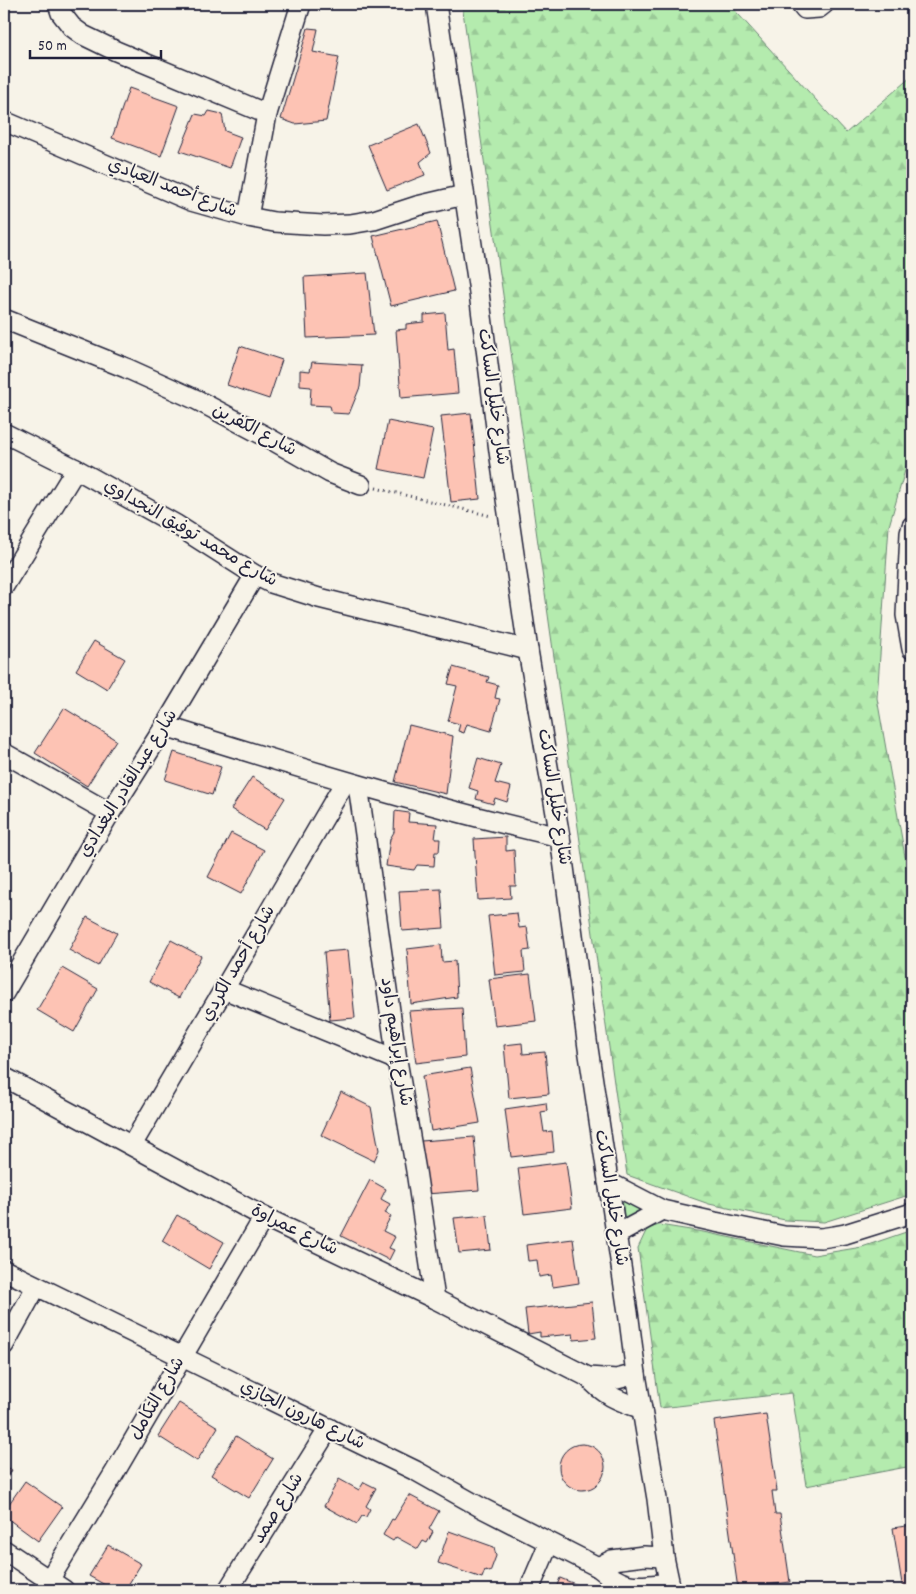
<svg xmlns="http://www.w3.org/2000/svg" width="916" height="1594" viewBox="0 0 916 1594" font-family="Dekko,'Playpen Sans Arabic',sans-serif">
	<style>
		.grass { fill: #b4ebae; stroke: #6b8674 }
		.forest { fill: url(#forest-firs); stroke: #6b8674 }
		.building { fill: #fdc3b4; stroke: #22223b }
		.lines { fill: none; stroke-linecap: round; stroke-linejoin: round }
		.minor-casing { stroke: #22223b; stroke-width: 22 }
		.path { stroke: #22223b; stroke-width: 3; stroke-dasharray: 1 4; stroke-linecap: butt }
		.minor { stroke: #f7f3e8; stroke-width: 19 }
		.labels { text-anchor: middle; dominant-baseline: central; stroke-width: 4; stroke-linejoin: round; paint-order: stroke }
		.street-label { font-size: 18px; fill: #22223b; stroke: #f7f3e8 }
	</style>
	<defs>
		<pattern id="forest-firs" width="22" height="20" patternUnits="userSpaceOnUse" patternTransform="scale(1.25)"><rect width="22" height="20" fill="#b4ebae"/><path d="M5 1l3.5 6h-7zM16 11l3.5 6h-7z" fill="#9ac997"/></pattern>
	</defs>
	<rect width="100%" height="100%" fill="#f7f3e8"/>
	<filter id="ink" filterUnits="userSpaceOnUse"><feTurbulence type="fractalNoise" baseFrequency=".02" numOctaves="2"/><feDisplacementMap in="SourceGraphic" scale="10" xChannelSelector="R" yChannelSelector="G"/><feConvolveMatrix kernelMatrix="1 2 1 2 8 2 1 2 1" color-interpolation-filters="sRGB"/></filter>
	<g filter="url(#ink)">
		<polygon class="grass" points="622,1196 640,1210 625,1225"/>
		<g class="forest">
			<polygon points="462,4 729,4 846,133 912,76 912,446 889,526 877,698 912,896 912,1194 824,1222 785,1220 709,1204 627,1175"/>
			<polygon points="659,1225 703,1232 814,1255 862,1247 912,1230 912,1466 806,1486 792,1393 660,1408 638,1248 647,1229"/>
		</g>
		<g class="building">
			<polygon points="308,28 318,29 313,52 339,57 326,121 295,124 281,119"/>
			<polygon points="129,88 179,106 161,156 112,138"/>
			<polygon points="209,111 222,114 225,131 241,137 230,168 180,151 195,114 206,116"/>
			<polygon points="419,124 431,153 420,162 425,175 387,190 368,145"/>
			<polygon points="437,221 454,291 391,306 373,236"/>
			<polygon points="367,273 374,335 307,338 304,277"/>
			<polygon points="445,313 448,350 454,349 458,393 401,398 396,330 406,329 406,324 424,322 424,315"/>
			<polygon points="240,346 282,360 269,399 227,385"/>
			<polygon points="312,362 362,365 360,387 349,414 332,413 330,406 310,405 311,387 300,386 300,370 310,371"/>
			<polygon points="471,413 480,499 451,502 441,416"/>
			<polygon points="388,421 433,430 423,478 378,469"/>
			<polygon points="94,641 125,659 107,689 76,670"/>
			<polygon points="453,667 489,677 487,682 498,685 495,698 500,699 491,731 467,724 464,733 458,731 460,724 448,721 457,686 448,684"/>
			<polygon points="64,708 116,740 87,786 35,753"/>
			<polygon points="409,725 453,736 446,794 395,782"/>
			<polygon points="174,752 221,767 212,795 165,780"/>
			<polygon points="478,758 501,765 495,783 511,787 507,802 495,798 493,804 476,799 478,791 469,788"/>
			<polygon points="252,777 285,798 265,830 231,809"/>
			<polygon points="395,811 409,813 408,822 437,824 435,839 440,839 439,852 435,852 434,866 417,865 414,870 386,866 390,839 394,832"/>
			<polygon points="231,833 264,850 241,894 208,877"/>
			<polygon points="506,837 506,851 514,850 516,886 510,886 511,898 478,900 474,839"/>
			<polygon points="441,889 444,928 402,931 399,891"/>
			<polygon points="517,913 519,928 527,927 530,950 523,951 525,972 495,975 488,916"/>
			<polygon points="87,917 117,933 98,966 69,950"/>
			<polygon points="171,940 201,956 179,998 149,982"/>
			<polygon points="441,945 442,962 455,961 457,997 411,1004 407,949"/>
			<polygon points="348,950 355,1018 330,1020 324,952"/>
			<polygon points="62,968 98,989 74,1032 37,1010"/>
			<polygon points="530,974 536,1021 495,1026 489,979"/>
			<polygon points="462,1008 465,1057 416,1063 409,1011"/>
			<polygon points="522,1043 523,1054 545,1052 549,1094 509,1098 504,1045"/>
			<polygon points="470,1068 480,1123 431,1131 422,1076"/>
			<polygon points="341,1092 371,1107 379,1150 374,1161 321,1135"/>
			<polygon points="546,1103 547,1111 541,1112 544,1132 552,1131 554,1152 511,1157 505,1109"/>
			<polygon points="474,1137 479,1190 426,1194 421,1141"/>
			<polygon points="566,1162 572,1208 524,1214 518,1168"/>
			<polygon points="370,1180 386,1189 381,1199 390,1204 385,1213 391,1216 383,1231 395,1237 389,1248 394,1250 389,1260 341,1236"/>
			<polygon points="177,1215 224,1242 209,1269 162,1241"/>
			<polygon points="487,1215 491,1250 459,1253 454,1218"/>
			<polygon points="573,1239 579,1283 553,1287 551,1275 539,1277 537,1260 528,1261 526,1245"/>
			<polygon points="592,1302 596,1338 574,1340 573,1334 540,1337 540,1332 528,1334 525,1309"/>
			<polygon points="179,1403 218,1427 197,1461 158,1436"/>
			<polygon points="766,1414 777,1491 772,1491 775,1514 780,1514 790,1582 738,1589 714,1421"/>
			<polygon points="236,1436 273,1459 249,1498 211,1475"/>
			<circle cx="582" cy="1467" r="23"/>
			<polygon points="4,1465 12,1470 4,1483"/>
			<polygon points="339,1479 359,1490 364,1482 376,1488 366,1506 370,1509 366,1517 362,1516 357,1524 324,1506"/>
			<polygon points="25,1481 62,1507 38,1541 4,1516 4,1511"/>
			<polygon points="409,1495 439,1511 429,1529 433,1532 427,1543 423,1541 418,1549 396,1537 393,1541 383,1535 392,1519 394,1520"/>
			<polygon points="912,1525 912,1590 903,1590 893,1528"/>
			<polygon points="449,1531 494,1547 496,1556 490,1572 485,1570 482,1578 438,1563"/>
			<polygon points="108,1545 141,1564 125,1590 114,1590 89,1576"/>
			<polygon points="560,1578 590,1590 555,1590"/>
		</g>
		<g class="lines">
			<g class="minor-casing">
				<g id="minor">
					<polyline points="58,4 61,13 72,27 83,35 116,51 267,114"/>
					<polyline points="436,4 478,285 499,451 528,650 560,837 588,1048 629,1319 636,1374 657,1499 664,1557 671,1590"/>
					<polyline points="801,4 805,9 819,8 824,4"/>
					<polyline points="4,121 191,201 248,217 274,222 323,225 350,224 374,220 417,206 464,195"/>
					<polyline points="248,217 267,114 301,4"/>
					<polyline points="4,319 126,368 197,400 265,436 330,473 361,485"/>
					<polyline points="4,433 76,469 175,524 255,575 271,583 319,598 528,650"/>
					<polyline points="912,526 910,533 906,615 912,649"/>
					<polyline points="4,586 76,469"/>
					<path d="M 165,726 C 296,767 427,807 560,837"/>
					<polyline points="4,753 110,813"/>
					<polyline points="358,785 397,1060 416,1171 435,1299"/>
					<polyline points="224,989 397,1060"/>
					<polyline points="4,993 110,813 165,726 255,575"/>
					<polyline points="4,1077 264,1217 435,1299 588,1377 617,1379 636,1374"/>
					<polyline points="132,1145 224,989 345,782"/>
					<polyline points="608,1182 662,1210 715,1222 784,1236 821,1238 834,1236 845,1234 912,1213"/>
					<polyline points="616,1235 662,1210"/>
					<path d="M 4,1270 L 416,1471 L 480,1507 L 598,1567 C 625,1590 635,1587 669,1583"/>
					<polyline points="4,1345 36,1287"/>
					<path d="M 588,1377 C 604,1396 620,1401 642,1409"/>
					<polyline points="4,1550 64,1590"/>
					<polyline points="598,1567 612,1560 644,1556 664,1557"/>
					<polyline points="49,1580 115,1472 264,1217"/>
					<polyline points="228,1590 329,1428"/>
					<polyline points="529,1590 549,1543"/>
				</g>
			</g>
			<polyline class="path" points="376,488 491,516"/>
			<use href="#minor" class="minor"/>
		</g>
	</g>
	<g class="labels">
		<g class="street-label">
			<text transform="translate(172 189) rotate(21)">شارع أحمد العبادي</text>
			<text transform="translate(492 397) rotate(82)">شارع خليل الساكت</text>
			<text transform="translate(254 431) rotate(28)">شارع الكفرين</text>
			<text transform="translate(190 534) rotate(30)">شارع محمد توفيق النجداوي</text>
			<text transform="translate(129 784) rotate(-58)">شارع عبدالقادر البغدادي</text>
			<text transform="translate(553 797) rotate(81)">شارع خليل الساكت</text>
			<text transform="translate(239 964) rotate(-60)">شارع أحمد الكردي</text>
			<text transform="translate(395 1042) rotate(81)">شارع إبراهيم داود</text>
			<text transform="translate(610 1198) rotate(81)">شارع خليل الساكت</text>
			<text transform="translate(294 1231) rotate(26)">شارع عمراوة</text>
			<text transform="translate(158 1399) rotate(-60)">شارع التكامل</text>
			<text transform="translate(302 1416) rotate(26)">شارع هارون الجازي</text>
			<text transform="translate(279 1509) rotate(-58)">شارع صمد</text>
		</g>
	</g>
	<rect width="916" height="1594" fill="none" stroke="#f7f3e8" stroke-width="20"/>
	<rect x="10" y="10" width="896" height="1574" fill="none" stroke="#22223b" stroke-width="2" filter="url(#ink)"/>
	<path d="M30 50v8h131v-8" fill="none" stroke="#22223b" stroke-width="2.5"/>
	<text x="38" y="50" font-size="15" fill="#22223b" stroke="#f7f3e8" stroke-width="4" paint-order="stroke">50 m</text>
</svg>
